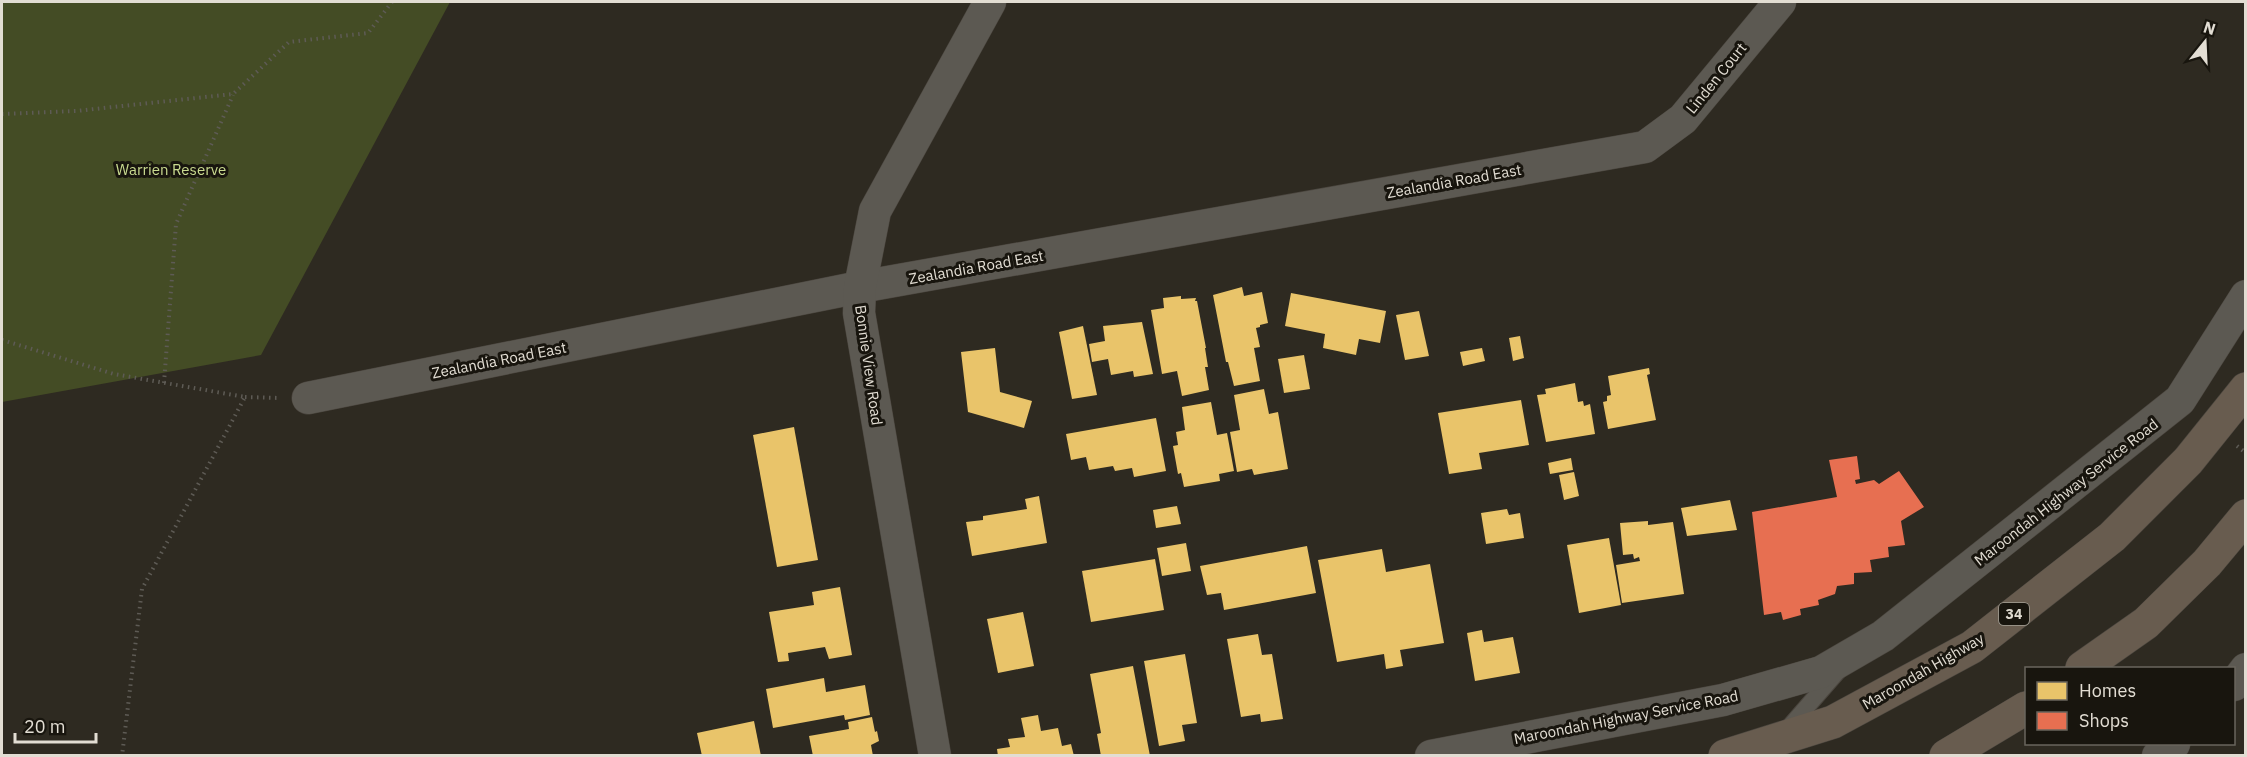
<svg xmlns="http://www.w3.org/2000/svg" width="2247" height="757" viewBox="0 0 2247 757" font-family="'IBM Plex Sans',sans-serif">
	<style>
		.green { fill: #444c25 }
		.homes { fill: #e9c46a }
		.shops { fill: #e76f51 }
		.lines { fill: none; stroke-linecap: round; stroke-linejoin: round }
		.lane-casing { stroke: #4b463f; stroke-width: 18 }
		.street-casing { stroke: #4b463f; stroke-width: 33 }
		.highway-casing { stroke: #4b463f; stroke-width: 34 }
		.path { stroke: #5e5b55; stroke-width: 4; stroke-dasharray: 1.5 4.5; stroke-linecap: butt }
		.lane { stroke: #5c5952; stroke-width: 16 }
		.street { stroke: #5c5952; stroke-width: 32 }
		.highway { stroke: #685c4f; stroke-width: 33 }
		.labels { text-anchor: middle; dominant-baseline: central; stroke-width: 6; stroke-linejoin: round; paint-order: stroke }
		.shield { fill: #18150e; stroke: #a5a198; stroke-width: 1.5 }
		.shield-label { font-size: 14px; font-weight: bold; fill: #e2ddd3 }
		.street-label { font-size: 15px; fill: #e2ddd3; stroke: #18150e }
		.park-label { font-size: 15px; fill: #cadb90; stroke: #18150e }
	</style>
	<rect width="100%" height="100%" fill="#2e2a21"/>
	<polygon class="green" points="2,2 450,2 261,355 2,402"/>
	<g class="homes">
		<polygon points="1242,287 1244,296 1262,292 1268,323 1260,325 1260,327 1256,328 1260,347 1254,348 1260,381 1234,386 1228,362 1226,362 1213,295"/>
		<polygon points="1291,293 1386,311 1380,343 1359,339 1356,355 1323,348 1325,334 1285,326"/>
		<polygon points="1181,296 1181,299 1196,298 1195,301 1197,301 1206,348 1205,348 1208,367 1205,367 1209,390 1182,396 1177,371 1162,374 1151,310 1164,308 1163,298"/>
		<polygon points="1419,311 1429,356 1405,360 1396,315"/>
		<polygon points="1142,322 1153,374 1134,377 1133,371 1111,375 1108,359 1092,362 1089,344 1105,341 1103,326"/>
		<polygon points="1083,326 1097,395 1072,399 1059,332"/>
		<polygon points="1520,336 1524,358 1513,361 1509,338"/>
		<polygon points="995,348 1000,392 1032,401 1024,428 968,412 961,352"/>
		<polygon points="1482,348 1485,361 1463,366 1460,352"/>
		<polygon points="1304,355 1310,389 1284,393 1278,359"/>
		<polygon points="1649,368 1650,374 1647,375 1656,420 1608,429 1603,402 1607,401 1607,396 1611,395 1608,376"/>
		<polygon points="1575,383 1578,402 1583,401 1584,406 1590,404 1595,434 1546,442 1537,395 1546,394 1545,389"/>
		<polygon points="1264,389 1269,414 1278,412 1288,469 1254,475 1252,469 1237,472 1230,432 1240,430 1234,395"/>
		<polygon points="1521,400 1529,445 1479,453 1482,469 1449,474 1438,413"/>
		<polygon points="1211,402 1217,435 1227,433 1234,471 1219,474 1220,481 1184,487 1181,473 1178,474 1173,446 1178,445 1176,432 1185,430 1182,407"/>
		<polygon points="1156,418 1166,471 1134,477 1132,468 1115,471 1113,466 1089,470 1086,457 1071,460 1066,434"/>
		<polygon points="794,427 818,560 777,567 753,435"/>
		<polygon points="1571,458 1573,470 1550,474 1548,463"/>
		<polygon points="1574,472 1579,496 1564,500 1559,475"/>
		<polygon points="1039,496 1047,543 972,556 966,522 983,520 983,516 1027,509 1025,499"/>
		<polygon points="1730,500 1737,530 1687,536 1681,508"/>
		<polygon points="1177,506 1181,524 1156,528 1153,510"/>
		<polygon points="1507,509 1509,515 1520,513 1524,538 1486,544 1481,513"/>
		<polygon points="1648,521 1648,525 1673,522 1684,594 1622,603 1616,565 1640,561 1639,557 1634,559 1633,554 1623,555 1620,523"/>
		<polygon points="1609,538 1621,605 1579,613 1567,545"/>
		<polygon points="1186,543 1191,571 1162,576 1157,548"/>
		<polygon points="1307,546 1316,593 1224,610 1221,593 1207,595 1200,566"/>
		<polygon points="1382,549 1386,572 1430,564 1444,643 1400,650 1403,666 1386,669 1384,654 1337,662 1318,560"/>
		<polygon points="1155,559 1164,610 1091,622 1082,571"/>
		<polygon points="840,587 852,655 829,659 825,647 788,653 789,661 778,662 769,612 814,605 812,592"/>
		<polygon points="1023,612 1034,666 998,673 987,619"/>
		<polygon points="1482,630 1484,642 1513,637 1520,673 1475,681 1467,633"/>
		<polygon points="1258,634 1262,655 1272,654 1283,719 1261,722 1260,714 1241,717 1227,639"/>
		<polygon points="1185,654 1197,723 1182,725 1185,741 1159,746 1144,661"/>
		<polygon points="1133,666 1150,756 1101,756 1097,734 1101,733 1090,674"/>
		<polygon points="824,678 826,692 865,685 870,715 845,720 844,715 773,728 766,689"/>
		<polygon points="1038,715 1041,731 1058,728 1062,746 1071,744 1074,756 998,756 997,749 1010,747 1008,739 1025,737 1021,718"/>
		<polygon points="872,717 875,732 877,731 879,741 871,745 873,756 828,756 827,754 813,756 809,736 849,729 848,722"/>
		<polygon points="754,721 761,756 702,756 697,733"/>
	</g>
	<polygon class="shops" points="1857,456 1860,479 1855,480 1856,484 1874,480 1879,484 1899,471 1924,507 1901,521 1905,545 1888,547 1889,557 1870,560 1872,572 1854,573 1854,584 1837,586 1835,594 1818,600 1819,605 1800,609 1801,615 1783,620 1781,612 1764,615 1752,512 1837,497 1829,460"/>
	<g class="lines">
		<g class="lane-casing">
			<polyline id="lane" points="1784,733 1838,671"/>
		</g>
		<g class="street-casing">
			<g id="street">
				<polyline points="308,398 860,287 1645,147 1683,119 1780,2"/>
				<polyline points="2234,685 2246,669"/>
				<polyline points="935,756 859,313 860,287 875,211 990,2"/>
				<polyline points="1431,756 1723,700 1821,672 1883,636 2180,400 2246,296"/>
				<polyline points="2158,756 2174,744"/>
			</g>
		</g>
		<g class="highway-casing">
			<g id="highway">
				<polyline points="2082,668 2146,623 2207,563 2246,516"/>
				<polyline points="1725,756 1833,722 1972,647 2112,537 2188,461 2246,389"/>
				<polyline points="1946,756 2026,708"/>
			</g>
		</g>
		<g class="path">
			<polyline points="2,114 76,111 233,94 289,42 368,33 392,2"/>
			<polyline points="2,340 114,374 245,397 142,589 122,756"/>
			<polyline points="164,383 176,224 233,95"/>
			<polyline points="245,397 280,398"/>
			<polyline points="2237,446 2246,453"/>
		</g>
		<use href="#lane" class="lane"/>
		<use href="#street" class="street"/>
		<use href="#highway" class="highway"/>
	</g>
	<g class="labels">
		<rect class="shield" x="1999" y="603" width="30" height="22" rx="4.5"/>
		<g class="shield-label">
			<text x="2014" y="614">34</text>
		</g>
		<g class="street-label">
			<text transform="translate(1716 78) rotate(-51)">Linden Court</text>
			<text transform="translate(1454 181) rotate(-10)">Zealandia Road East</text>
			<text transform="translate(976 267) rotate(-10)">Zealandia Road East</text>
			<text transform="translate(499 360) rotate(-11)">Zealandia Road East</text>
			<text transform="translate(869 365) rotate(82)">Bonnie View Road</text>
			<text transform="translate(2066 492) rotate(-38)">Maroondah Highway Service Road</text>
			<text transform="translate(1923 671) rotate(-30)">Maroondah Highway</text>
			<text transform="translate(1626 717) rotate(-11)">Maroondah Highway Service Road</text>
		</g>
		<g class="park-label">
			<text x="171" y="169">Warrien Reserve</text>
		</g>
	</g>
	<rect width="2247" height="757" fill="none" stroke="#e2ddd3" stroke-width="6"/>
	<rect x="2025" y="667" width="210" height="78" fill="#18150e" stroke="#69655d" stroke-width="1.5"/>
	<rect x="2037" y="682" width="30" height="18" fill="#e9c46a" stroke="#69655d" stroke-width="1.5"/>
	<text x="2079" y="697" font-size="18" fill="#e2ddd3">Homes</text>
	<rect x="2037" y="712" width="30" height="18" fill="#e76f51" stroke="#69655d" stroke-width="1.5"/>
	<text x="2079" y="727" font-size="18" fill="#e2ddd3">Shops</text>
	<g transform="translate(2205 42) rotate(18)" stroke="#18150e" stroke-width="4.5" paint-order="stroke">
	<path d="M0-4.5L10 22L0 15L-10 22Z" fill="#e2ddd3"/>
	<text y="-9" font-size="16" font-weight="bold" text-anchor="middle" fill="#e2ddd3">N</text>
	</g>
	<path d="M15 733v9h81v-9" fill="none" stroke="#e2ddd3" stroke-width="3"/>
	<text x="24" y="733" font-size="18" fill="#e2ddd3" stroke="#18150e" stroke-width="4.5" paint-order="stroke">20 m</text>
</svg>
